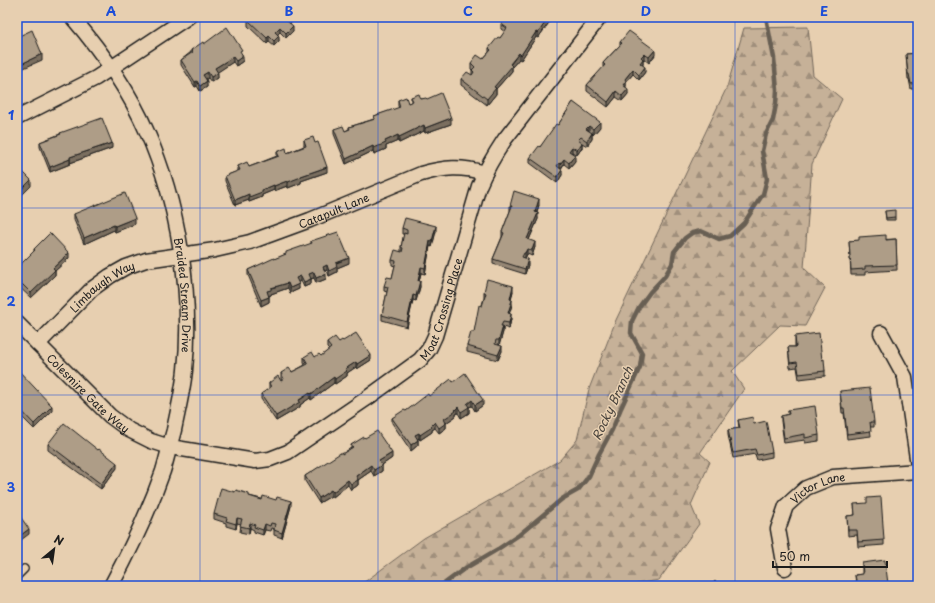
<svg xmlns="http://www.w3.org/2000/svg" width="935" height="603" viewBox="0 0 935 603" font-family="'Playpen Sans',sans-serif">
	<style>
		.forest { fill: url(#forest-firs); stroke: #71665a }
		.lines { fill: none; stroke-linecap: round; stroke-linejoin: round }
		.stream { stroke: #675e53; stroke-width: 4.5 }
		.lane-casing { stroke: #1c1c1c; stroke-width: 10 }
		.street-casing { stroke: #1c1c1c; stroke-width: 17 }
		.lane { stroke: #e7cfb0; stroke-width: 7 }
		.street { stroke: #e7cfb0; stroke-width: 14 }
		.wall { fill: #968774; stroke: #1c1c1c }
		.shaded-wall { fill: #7a6e5e; stroke: #1c1c1c }
		.building { fill: #ae9d87; stroke: #1c1c1c }
		.grid { fill: none; stroke: #1d4ed8; stroke-width: 1; stroke-opacity: 0.55 }
		.labels { text-anchor: middle; dominant-baseline: central; stroke-width: 3; stroke-linejoin: round; paint-order: stroke }
		.street-label { font-size: 11px; fill: #1c1c1c; stroke: #e7cfb0 }
		.water-label { font-size: 12px; font-style: italic; fill: #48423c; stroke: #e7cfb0 }
		.neatline { fill: none; stroke: #1d4ed8; stroke-width: 1.5 }
		.grid-label { font-size: 13px; text-anchor: middle; font-weight: bold; fill: #1d4ed8 }
	</style>
	<defs>
		<pattern id="forest-firs" width="22" height="20" patternUnits="userSpaceOnUse"><rect width="22" height="20" fill="#c6b198"/><path d="M5 1l3.5 6h-7zM16 11l3.5 6h-7z" fill="#a08f7b"/></pattern>
	</defs>
	<rect width="100%" height="100%" fill="#e7cfb0"/>
	<filter id="ink" filterUnits="userSpaceOnUse"><feTurbulence type="fractalNoise" baseFrequency=".025" numOctaves="2"/><feDisplacementMap in="SourceGraphic" scale="8" xChannelSelector="R" yChannelSelector="G"/><feConvolveMatrix kernelMatrix="1 2 1 2 8 2 1 2 1" color-interpolation-filters="sRGB"/></filter>
	<g filter="url(#ink)">
		<polygon class="forest" points="808,27 813,75 842,99 812,164 804,268 825,288 805,326 780,325 732,371 744,389 700,453 710,462 691,505 699,524 659,580 636,584 635,586 359,586 424,538 560,460 577,440 589,389 616,320 727,87 744,28"/>
		<g class="lines">
			<polyline class="stream" points="441,586 464,569 498,549 519,535 562,499 578,490 589,476 599,454 612,430 621,408 640,367 642,353 631,333 632,321 639,307 650,292 665,276 672,264 674,252 685,238 692,233 701,231 719,239 730,236 744,223 763,194 767,179 762,151 766,134 773,120 776,104 777,90 774,58 766,17"/>
			<g class="lane-casing">
				<polyline id="lane" points="17,576 24,569"/>
			</g>
			<g class="street-casing">
				<g id="street">
					<path id="s1" d="M 72,17 C 102,52 129,90 147,132 C 178,202 193,294 185,370 C 183,390 178,410 174,430 C 170,444 167,458 163,471 C 149,511 131,549 111,586"/>
					<polyline points="17,118 96,78 188,17"/>
					<path id="s2" d="M 17,323 L 110,416 L 129,430 L 151,441 L 170,447 L 255,461 L 270,459 L 288,452 L 366,399 L 420,360 L 429,349 L 435,336 L 479,186 C 486,169 495,154 505,139 L 600,17"/>
					<polyline points="881,333 905,377 918,465"/>
					<path id="s3" d="M 38,344 L 92,289 L 110,276 L 126,267 L 146,260 L 215,250 L 250,242 L 310,220 L 421,174 C 445,167 461,166 485,173"/>
					<path id="s4" d="M 785,568 L 778,529 L 786,506 L 806,488 L 833,477 L 918,471"/>
				</g>
			</g>
			<use href="#lane" class="lane"/>
			<use href="#street" class="street"/>
		</g>
		<g class="wall">
			<polygon points="252,17 296,17 290,23 293,31 286,38 280,32 278,34 279,41 274,46 269,42 267,44 248,26 248,20"/>
			<polygon points="512,17 553,17 538,38 536,37 521,60 519,59 512,67 512,71 496,89 496,94 487,105 461,85 461,79 472,75 472,70 471,69 471,63 483,59 489,52 489,48 500,38 505,32 501,29 501,24 512,19"/>
			<polygon points="620,42 655,55 649,63 644,59 643,60 643,65 645,72 639,80 633,74 626,82 626,87 628,94 622,101 616,97 608,107 587,91 587,85 603,68 603,63 620,45"/>
			<polygon points="204,44 242,54 243,61 236,66 233,62 217,72 218,78 211,82 208,78 206,79 207,87 200,91 197,86 195,87 181,65 181,60 191,52 191,50"/>
			<polygon points="918,53 918,89 911,89 909,79 908,79 906,54"/>
			<polygon points="411,97 421,99 427,99 451,124 425,133 424,131 399,143 398,141 386,146 386,149 374,154 373,151 346,164 334,134 334,129 345,131 349,129 349,127 374,119 374,116 399,108 398,106 398,100 408,103 411,102"/>
			<polygon points="573,102 600,127 593,135 592,133 592,139 587,146 582,143 582,148 577,155 572,152 572,153 575,161 569,168 564,164 561,169 562,175 557,183 530,163 530,158 540,147 558,125"/>
			<polygon points="60,133 112,148 70,163 70,164 50,172 40,147 40,142 60,134"/>
			<polygon points="304,140 327,172 301,181 301,183 288,188 287,186 274,191 274,190 262,195 262,197 249,202 249,200 235,205 225,181 225,176 238,171 238,166 249,167 277,156 277,152 287,153 304,146"/>
			<polygon points="539,205 537,213 538,219 529,240 535,247 532,256 527,254 525,258 528,265 525,274 493,264 493,259 502,237 502,232 510,211 510,206"/>
			<polygon points="885,211 895,217 895,220 886,220"/>
			<polygon points="74,214 135,224 115,232 114,230 84,244 74,220"/>
			<polygon points="402,228 436,231 432,247 430,246 425,274 421,273 419,281 420,287 416,301 413,300 407,327 382,320 382,315 387,292 384,291 384,286 392,278 395,266 392,265 392,260 401,251 401,247 404,234 402,234"/>
			<polygon points="896,239 897,270 865,272 865,275 851,275 849,241"/>
			<polygon points="311,241 349,263 337,268 337,272 329,276 327,270 325,271 326,279 316,283 314,278 311,279 311,284 304,287 301,281 298,282 299,289 290,293 288,288 271,294 271,295 269,296 269,302 261,306 248,275 248,270 311,244"/>
			<polygon points="34,249 69,258 55,271 55,275 31,298 17,285 17,270 19,268 19,266 34,252"/>
			<polygon points="513,291 511,300 512,305 509,314 511,319 509,329 503,327 503,332 499,345 502,351 498,360 467,352 467,346 474,332 484,298 484,292"/>
			<polygon points="795,336 822,360 825,371 825,376 799,379 797,367 790,368 788,347 795,347"/>
			<polygon points="343,341 371,360 357,369 356,367 347,373 347,376 335,384 334,383 311,400 310,398 300,405 300,407 276,421 261,399 261,394 269,389 269,383 281,381 282,381 281,379 281,373 292,372 305,365 304,363 304,357 315,357 321,356 329,350 327,348 327,343 339,342"/>
			<polygon points="17,369 52,411 34,429 17,412"/>
			<polygon points="453,382 483,405 475,411 472,406 469,407 469,413 461,418 458,413 456,414 456,416 446,423 446,428 439,433 435,428 432,430 432,432 420,440 419,438 418,439 418,445 411,451 392,423 392,418 406,411"/>
			<polygon points="840,391 874,422 874,427 870,427 871,436 847,439 844,413 842,413"/>
			<polygon points="788,410 819,435 819,441 805,443 805,440 784,443 781,421 781,416 788,415"/>
			<polygon points="738,420 754,424 772,452 772,457 757,460 755,454 733,458 728,435 728,430 739,428"/>
			<polygon points="365,438 392,458 382,465 382,471 374,476 371,471 358,480 358,485 351,490 348,485 333,497 331,496 319,503 305,481 305,476 342,454 351,448 351,445"/>
			<polygon points="48,444 98,450 117,468 101,489 48,450"/>
			<polygon points="249,496 291,506 282,538 274,535 274,529 271,528 270,531 265,530 263,535 254,532 254,530 250,528 249,534 240,532 241,524 237,523 236,529 226,526 226,523 214,519 214,514"/>
			<polygon points="854,504 884,540 884,545 858,547 857,535 848,536 847,516 855,515"/>
			<polygon points="862,563 888,584 891,586 856,586 855,575 862,574"/>
		</g>
		<g class="shaded-wall">
			<polygon points="291,17 296,17 287,26 287,21"/>
			<polygon points="549,17 553,17 538,38 538,33"/>
			<polygon points="293,26 293,31 286,38 286,33"/>
			<polygon points="280,27 280,32 275,37 275,32"/>
			<polygon points="536,32 536,37 521,60 521,55"/>
			<polygon points="269,36 269,42 267,44 267,38"/>
			<polygon points="279,36 279,41 274,46 274,41"/>
			<polygon points="655,50 655,55 649,63 649,57"/>
			<polygon points="519,53 519,59 512,67 512,71 496,89 496,94 487,105 487,99 494,87"/>
			<polygon points="42,54 42,60 17,71 17,66"/>
			<polygon points="644,54 644,59 643,60 643,64 640,68 640,63 641,57"/>
			<polygon points="243,56 243,61 236,66 236,61"/>
			<polygon points="233,57 233,62 215,74 215,68"/>
			<polygon points="645,67 645,72 639,80 639,75"/>
			<polygon points="633,69 633,74 626,82 626,86 623,90 623,85 625,79"/>
			<polygon points="208,72 208,78 203,81 203,75"/>
			<polygon points="218,73 218,78 211,82 211,77"/>
			<polygon points="197,81 197,86 195,87 195,82"/>
			<polygon points="207,81 207,87 200,91 200,86"/>
			<polygon points="628,89 628,94 622,101 622,96"/>
			<polygon points="616,91 616,97 608,107 608,102"/>
			<polygon points="451,118 451,124 425,133 425,128"/>
			<polygon points="600,122 600,127 593,135 593,129"/>
			<polygon points="424,125 424,131 399,143 399,137"/>
			<polygon points="589,126 589,131 586,129"/>
			<polygon points="592,133 592,139 587,146 587,141"/>
			<polygon points="398,135 398,141 386,146 386,149 374,154 374,148 385,141"/>
			<polygon points="112,143 112,148 70,163 70,157"/>
			<polygon points="582,143 582,148 577,155 577,150"/>
			<polygon points="373,146 373,151 346,164 346,159"/>
			<polygon points="572,147 572,152 569,156 569,151"/>
			<polygon points="575,155 575,161 569,168 569,163"/>
			<polygon points="70,159 70,164 50,172 50,167"/>
			<polygon points="564,159 564,164 560,169 560,164"/>
			<polygon points="327,167 327,172 301,181 301,183 288,188 288,182 301,176"/>
			<polygon points="562,170 562,175 557,183 557,177"/>
			<polygon points="31,180 31,186 17,200 17,194"/>
			<polygon points="287,181 287,186 274,191 274,186"/>
			<polygon points="274,185 274,190 262,195 262,197 249,202 249,197 262,190"/>
			<polygon points="249,194 249,200 235,205 235,200"/>
			<polygon points="539,199 539,205 535,218 535,212"/>
			<polygon points="538,213 538,219 527,244 527,239"/>
			<polygon points="135,218 135,224 115,232 115,226"/>
			<polygon points="114,225 114,230 84,244 84,238"/>
			<polygon points="436,226 436,231 432,247 432,241"/>
			<polygon points="430,241 430,246 425,274 425,268"/>
			<polygon points="535,242 535,247 532,256 532,250"/>
			<polygon points="527,249 527,254 525,259 525,253"/>
			<polygon points="69,253 69,258 55,271 55,275 31,298 31,293 53,268"/>
			<polygon points="349,258 349,263 337,268 337,272 329,276 329,271 336,263"/>
			<polygon points="528,259 528,265 525,274 525,269"/>
			<polygon points="327,265 327,270 323,272 323,267"/>
			<polygon points="421,267 421,273 418,286 418,281"/>
			<polygon points="314,272 314,278 309,279 309,274"/>
			<polygon points="326,274 326,279 316,283 316,278"/>
			<polygon points="301,276 301,281 296,283 296,278"/>
			<polygon points="311,279 311,284 304,287 304,282"/>
			<polygon points="420,281 420,287 416,301 416,296"/>
			<polygon points="288,283 288,288 271,294 271,295 267,297 267,291 271,288"/>
			<polygon points="299,284 299,289 290,293 290,288"/>
			<polygon points="513,286 513,291 510,305 510,299"/>
			<polygon points="413,295 413,300 407,327 407,322"/>
			<polygon points="269,297 269,302 261,306 261,300"/>
			<polygon points="512,300 512,305 508,318 508,313"/>
			<polygon points="511,314 511,319 509,329 509,323"/>
			<polygon points="503,326 503,332 499,346 499,340"/>
			<polygon points="502,346 502,351 498,360 498,355"/>
			<polygon points="371,355 371,360 357,369 357,364"/>
			<polygon points="356,362 356,367 347,373 347,376 335,384 335,379 345,369"/>
			<polygon points="334,377 334,383 311,400 311,394"/>
			<polygon points="310,393 310,398 300,405 300,407 276,421 276,416"/>
			<polygon points="472,400 472,406 469,407 469,413 461,418 461,412 467,404"/>
			<polygon points="483,400 483,405 475,411 475,405"/>
			<polygon points="52,406 52,411 34,429 34,424"/>
			<polygon points="458,407 458,413 456,414 456,416 446,423 446,428 439,433 439,428 444,419"/>
			<polygon points="435,422 435,428 432,430 432,432 420,440 420,435"/>
			<polygon points="419,433 419,438 415,440 415,435"/>
			<polygon points="418,440 418,445 411,451 411,445"/>
			<polygon points="392,453 392,458 379,467 379,461"/>
			<polygon points="117,463 117,468 101,489 101,484"/>
			<polygon points="371,465 371,471 358,480 358,485 351,490 351,484 356,476"/>
			<polygon points="382,465 382,471 374,476 374,470"/>
			<polygon points="348,480 348,485 333,497 333,492"/>
			<polygon points="331,490 331,496 319,503 319,498"/>
			<polygon points="291,501 291,506 282,538 282,533"/>
			<polygon points="237,518 237,523 236,529 236,524"/>
			<polygon points="250,523 250,528 249,534 249,528"/>
			<polygon points="265,524 265,530 263,535 263,530"/>
			<polygon points="29,529 29,534 17,543 17,538"/>
		</g>
		<g class="building">
			<polygon points="252,17 291,17 287,21 293,26 286,33 280,27 275,32 279,36 274,41 269,36 267,38 248,20"/>
			<polygon points="506,17 509,17 512,19 514,17 549,17 538,33 536,32 521,55 519,53 510,64 512,66 494,87 496,88 487,99 461,79 467,72 472,75 474,72 472,70 475,67 471,63 477,55 483,59 491,50 489,48 498,37 500,38 507,28 501,24"/>
			<polygon points="227,27 242,50 240,51 243,56 236,61 233,57 215,68 218,73 211,77 208,72 203,75 207,81 200,86 197,81 195,82 181,60 193,52 191,50 203,42 204,44"/>
			<polygon points="32,30 42,54 17,66 17,37"/>
			<polygon points="629,31 655,50 649,57 644,54 641,57 643,59 640,63 645,67 639,75 633,69 625,79 626,81 623,85 628,89 622,96 616,91 608,102 587,85 605,65 603,63 622,43 620,42"/>
			<polygon points="918,53 918,83 911,84 909,74 908,74 906,54"/>
			<polygon points="441,93 451,118 425,128 424,125 399,137 398,135 385,141 386,143 374,148 373,146 346,159 334,129 343,126 345,131 350,129 349,127 375,119 374,116 400,107 398,100 406,97 408,103 413,101 411,97 419,94 421,99 426,98 427,99"/>
			<polygon points="573,102 600,122 593,129 589,126 586,129 592,133 587,141 581,137 578,140 582,143 577,150 572,147 569,151 575,155 569,163 564,159 560,164 559,163 557,166 562,170 557,177 530,158 539,146 540,147 556,124 558,125"/>
			<polygon points="102,118 112,143 70,157 70,159 50,167 40,142 61,134 60,133"/>
			<polygon points="313,137 315,143 318,142 327,167 301,176 301,177 288,182 287,181 274,186 274,185 262,190 262,192 249,197 249,194 235,200 225,176 240,170 238,166 247,162 249,167 279,156 277,152 286,148 287,153 306,146 304,140"/>
			<polygon points="17,166 31,180 17,194"/>
			<polygon points="514,191 539,199 535,212 538,213 527,239 535,242 532,250 527,249 525,253 524,253 522,257 528,259 525,269 493,259 504,233 502,232 512,206 510,206"/>
			<polygon points="125,193 135,218 115,226 114,225 84,238 74,214"/>
			<polygon points="895,210 895,217 886,218 885,211"/>
			<polygon points="405,218 436,226 432,241 430,241 425,268 421,267 418,281 420,281 416,296 413,295 407,322 382,315 388,287 384,286 387,277 392,278 396,261 392,260 395,250 402,252 403,248 401,247 404,233 407,234 407,230 402,228"/>
			<polygon points="338,232 349,258 336,263 337,267 329,271 327,265 323,267 326,274 316,278 314,272 309,274 311,279 304,282 301,276 296,278 299,284 290,288 288,283 271,288 271,290 267,291 269,297 261,300 248,270 274,258 274,259 286,254 286,252 312,243 311,241"/>
			<polygon points="50,233 69,253 53,268 55,270 31,293 17,279 17,270 20,267 19,266 35,250 34,249"/>
			<polygon points="886,235 886,240 896,239 897,265 865,266 865,269 851,270 849,241 859,240 859,237"/>
			<polygon points="487,279 513,286 510,299 512,300 508,313 511,314 509,323 503,322 501,326 503,326 499,340 496,340 495,344 502,346 498,355 467,346 471,332 474,332 479,305 482,306 486,293 484,292"/>
			<polygon points="356,333 371,355 357,364 356,362 345,369 347,371 335,379 334,377 311,394 310,393 299,400 300,402 276,416 261,394 271,387 269,383 278,376 281,381 284,379 281,373 289,368 292,372 308,364 304,357 312,352 315,357 319,354 321,356 331,348 327,343 335,337 339,342 342,340 343,341"/>
			<polygon points="819,333 822,360 824,359 825,371 799,374 797,362 790,363 788,347 796,347 795,336"/>
			<polygon points="17,369 52,406 34,424 17,406"/>
			<polygon points="465,373 483,400 475,405 472,400 467,404 469,407 461,412 458,407 455,410 456,411 444,419 446,423 439,428 435,422 431,426 432,427 420,435 419,433 415,435 418,440 411,445 392,418 404,410 406,411 428,394 429,396 451,379 453,382"/>
			<polygon points="870,388 874,422 870,422 871,431 847,434 844,408 842,408 840,391"/>
			<polygon points="815,406 819,435 805,438 805,434 784,438 781,416 789,414 788,410"/>
			<polygon points="753,417 754,424 766,421 772,452 757,455 755,449 733,453 728,430 740,428 738,420"/>
			<polygon points="64,423 98,450 99,449 117,463 101,484 48,444"/>
			<polygon points="377,431 392,453 379,461 382,465 374,470 371,465 356,476 358,480 351,484 348,480 333,492 331,490 319,498 305,476 342,452 342,454 353,447 351,445 364,437 365,438"/>
			<polygon points="221,488 235,492 236,490 249,494 249,496 262,500 263,496 276,500 277,497 291,501 282,533 274,530 275,524 271,523 270,526 265,524 263,530 254,527 255,525 250,523 249,528 240,526 242,519 237,518 236,524 226,521 227,518 214,514"/>
			<polygon points="881,497 884,540 858,542 857,530 848,530 847,516 855,515 854,504 867,503 867,498"/>
			<polygon points="17,512 29,529 17,538"/>
			<polygon points="885,560 888,584 891,584 891,586 857,586 855,575 863,574 862,563"/>
			<polygon points="715,581 719,586 710,586"/>
		</g>
	</g>
	<path class="grid" d="M 200,17 L 200,586M 378,17 L 378,586M 557,17 L 557,586M 735,17 L 735,586M 17,208 L 918,208M 17,395 L 918,395"/>
	<g class="labels">
		<g class="street-label">
			<text stroke="none"><textPath href="#s3" startOffset="334">Catapult Lane</textPath></text>
			<text stroke="none"><textPath href="#s3" startOffset="87">Limbaugh Way</textPath></text>
			<text stroke="none"><textPath href="#s1" startOffset="306">Braided Stream Drive</textPath></text>
			<text stroke="none"><textPath href="#s2" startOffset="537">Moat Crossing Place</textPath></text>
			<text stroke="none"><textPath href="#s2" startOffset="100">Colesmire Gate Way</textPath></text>
			<text stroke="none"><textPath href="#s4" startOffset="102">Victor Lane</textPath></text>
		</g>
		<g class="water-label">
			<text transform="translate(612 403) rotate(-65)">Rocky Branch</text>
		</g>
	</g>
	<rect width="935" height="603" fill="none" stroke="#e7cfb0" stroke-width="44"/>
	<g transform="translate(54 549) rotate(29)" stroke="#e7cfb0" stroke-width="3" paint-order="stroke">
	<path d="M0-3L7 15L0 10L-7 15Z" fill="#1c1c1c"/>
	<text y="-6" font-size="11" font-weight="bold" text-anchor="middle" fill="#1c1c1c">N</text>
	</g>
	<path d="M773 561v6h114v-6" fill="none" stroke="#1c1c1c" stroke-width="2"/>
	<text x="779" y="561" font-size="12" fill="#1c1c1c" stroke="#e7cfb0" stroke-width="3" paint-order="stroke">50 m</text>
	<rect x="22" y="22" width="891" height="559" class="neatline"/>
	<g class="grid-label">
		<text x="111" y="16">A</text>
		<text x="289" y="16">B</text>
		<text x="468" y="16">C</text>
		<text x="646" y="16">D</text>
		<text x="824" y="16">E</text>
		<text x="11" y="120">1</text>
		<text x="11" y="306">2</text>
		<text x="11" y="492">3</text>
	</g>
</svg>
